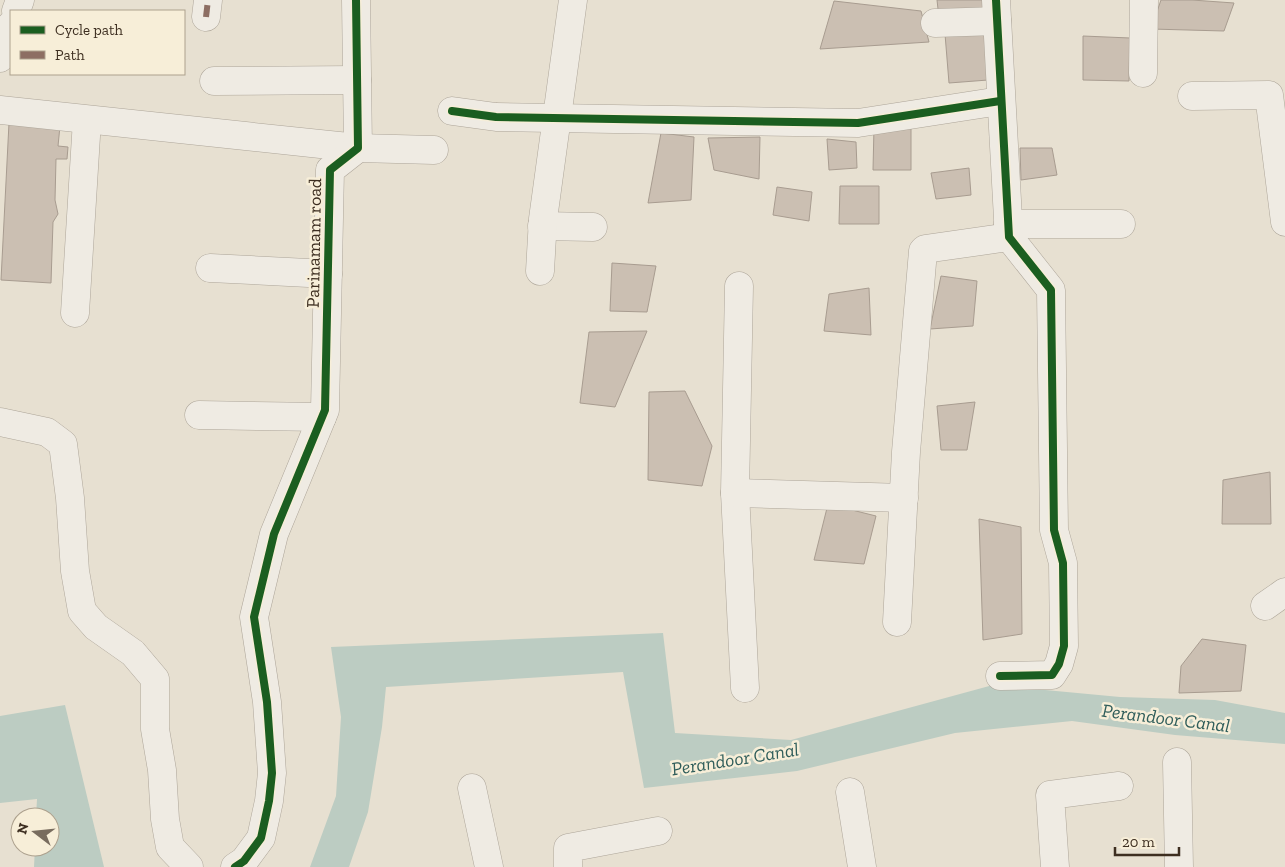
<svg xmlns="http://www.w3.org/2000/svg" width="1285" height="867" viewBox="0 0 1285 867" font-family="'Zilla Slab',serif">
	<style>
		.water { fill: #bcccc2 }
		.building { fill: #cbbfb2; stroke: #a89c90 }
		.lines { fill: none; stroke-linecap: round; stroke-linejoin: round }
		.minor-casing { stroke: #ada599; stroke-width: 29 }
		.minor { stroke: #efebe3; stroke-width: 28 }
		.quiet { stroke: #8d6e63; stroke-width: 6; stroke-dasharray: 12 6; stroke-linecap: butt }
		.cycleway-casing { stroke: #f7eed8; stroke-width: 11 }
		.cycleway { stroke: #1b5e20; stroke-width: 8 }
		.labels { text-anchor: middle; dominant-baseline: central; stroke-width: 5; stroke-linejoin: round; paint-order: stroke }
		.street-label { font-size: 18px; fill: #3d2e20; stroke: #f7eed8 }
		.water-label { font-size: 19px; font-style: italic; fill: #2f5d5a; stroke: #f7eed8 }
	</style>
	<rect width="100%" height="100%" fill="#e7e0d1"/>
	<g class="water">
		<polygon points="663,633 675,733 791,740 993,685 1120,697 1215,700 1285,713 1285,744 1175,735 1072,721 955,733 797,771 644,788 623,672 386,687 382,727 368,812 349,867 310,867 336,796 341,717 331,647"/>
		<polygon points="65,705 104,867 34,867 35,847 50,847 50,817 36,817 37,799 0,803 0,716"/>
	</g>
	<g class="building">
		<polygon points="937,0 983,0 984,12 939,18"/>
		<polygon points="1161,0 1192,0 1234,3 1224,31 1151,29"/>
		<polygon points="834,1 921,11 929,42 820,49"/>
		<polygon points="984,31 988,80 949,83 945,34"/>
		<polygon points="1083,36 1130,38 1129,81 1083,80"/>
		<polygon points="9,123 60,126 58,146 68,147 67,159 56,159 55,200 58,214 53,222 51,283 1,280"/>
		<polygon points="874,127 911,127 911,170 873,170"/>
		<polygon points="661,133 694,137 691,200 648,203"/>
		<polygon points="760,137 759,179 714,170 708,138"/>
		<polygon points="827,139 856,142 857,168 829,170"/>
		<polygon points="1020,148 1052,148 1057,175 1021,180"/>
		<polygon points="969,168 971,195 936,199 931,173"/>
		<polygon points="840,186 879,186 879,224 839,224"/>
		<polygon points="777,187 812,192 809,221 773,215"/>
		<polygon points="612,263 656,266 647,312 610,311"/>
		<polygon points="941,276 977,281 973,326 930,329"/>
		<polygon points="869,288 871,335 824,331 829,294"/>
		<polygon points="647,331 615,407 580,403 589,332"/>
		<polygon points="685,391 712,446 702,486 648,480 649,392"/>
		<polygon points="975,402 967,450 941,450 937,406"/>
		<polygon points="1270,472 1271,524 1222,524 1223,480"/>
		<polygon points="828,504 876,516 864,564 814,560"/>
		<polygon points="979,519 1021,527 1022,634 983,640"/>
		<polygon points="1202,639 1246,645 1241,691 1179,693 1181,666"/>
	</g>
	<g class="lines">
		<g class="minor-casing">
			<g id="minor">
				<polyline points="996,0 1009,237 1051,290 1054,530 1063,563 1064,646 1059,664 1052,675 1000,676"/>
				<polyline points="16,11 20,0"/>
				<polyline points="206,17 208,0"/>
				<polyline points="935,23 997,21"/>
				<polyline points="0,58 11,25"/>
				<polyline points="1143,73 1144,0"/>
				<polyline points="214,81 357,80"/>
				<polyline points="1192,96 1269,95 1285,222"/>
				<polyline points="0,110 358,148 434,150"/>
				<polyline points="452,111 496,117 858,123 1000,101"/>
				<polyline points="1008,224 1121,224"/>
				<polyline points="542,226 593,227"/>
				<polyline points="210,268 328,274"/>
				<polyline points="540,271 543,219 573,0"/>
				<polyline points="739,286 735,493 745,688"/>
				<polyline points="75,313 87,120"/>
				<polyline points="199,415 322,417"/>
				<polyline points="0,422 47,432 63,444 70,498 75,571 82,611 96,627 133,653 155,679 155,729 162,770 165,819 170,847 189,867"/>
				<polyline points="735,493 904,498"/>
				<polyline points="1265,606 1285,592"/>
				<polyline points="897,622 906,452 923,251 925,249 1009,237"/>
				<polyline points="1177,762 1179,867"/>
				<polyline points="472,788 489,867"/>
				<polyline points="850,792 862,867"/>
				<polyline points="235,867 244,861 261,838 269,801 272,773 267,702 254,617 274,534 325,410 330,170 358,148 356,0"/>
				<polyline points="568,867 568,848 658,831"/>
				<polyline points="1055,867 1050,795 1119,786"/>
			</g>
		</g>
		<use href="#minor" class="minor"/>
		<polyline class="quiet" points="206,17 208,0"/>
		<g class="cycleway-casing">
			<g id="cycleway">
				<polyline points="996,0 1009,237 1051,290 1054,530 1063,563 1064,646 1059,664 1052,675 1000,676"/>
				<polyline points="452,111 496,117 858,123 1000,101"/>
				<polyline points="235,867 244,861 261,838 269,801 272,773 267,702 254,617 274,534 325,410 330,170 358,148 356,0"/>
			</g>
		</g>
		<use href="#cycleway" class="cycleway"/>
	</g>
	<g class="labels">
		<g class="street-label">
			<text transform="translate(314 243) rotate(-89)">Parinamam road</text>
		</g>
		<g class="water-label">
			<text transform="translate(1166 718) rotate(7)">Perandoor Canal</text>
			<text transform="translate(735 759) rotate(-9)">Perandoor Canal</text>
		</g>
	</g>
	<rect x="10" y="10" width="175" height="65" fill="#f7eed8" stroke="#ada18e"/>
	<rect x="20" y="26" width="25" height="8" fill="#1b5e20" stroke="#ada18e"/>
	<text x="55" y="35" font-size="15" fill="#3d2e20">Cycle path</text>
	<rect x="20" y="51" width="25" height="8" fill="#8d6e63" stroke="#ada18e"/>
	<text x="55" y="60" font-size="15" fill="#3d2e20">Path</text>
	<g transform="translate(35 832) rotate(286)"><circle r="24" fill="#f7eed8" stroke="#ada18e"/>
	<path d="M0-4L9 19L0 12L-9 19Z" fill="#786c5e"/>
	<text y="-8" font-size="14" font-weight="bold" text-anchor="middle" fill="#3d2e20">N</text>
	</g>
	<path d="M1115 847v8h64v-8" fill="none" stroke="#3d2e20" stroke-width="2.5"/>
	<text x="1122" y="847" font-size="15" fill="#3d2e20" stroke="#f7eed8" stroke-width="4" paint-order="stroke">20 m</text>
</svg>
